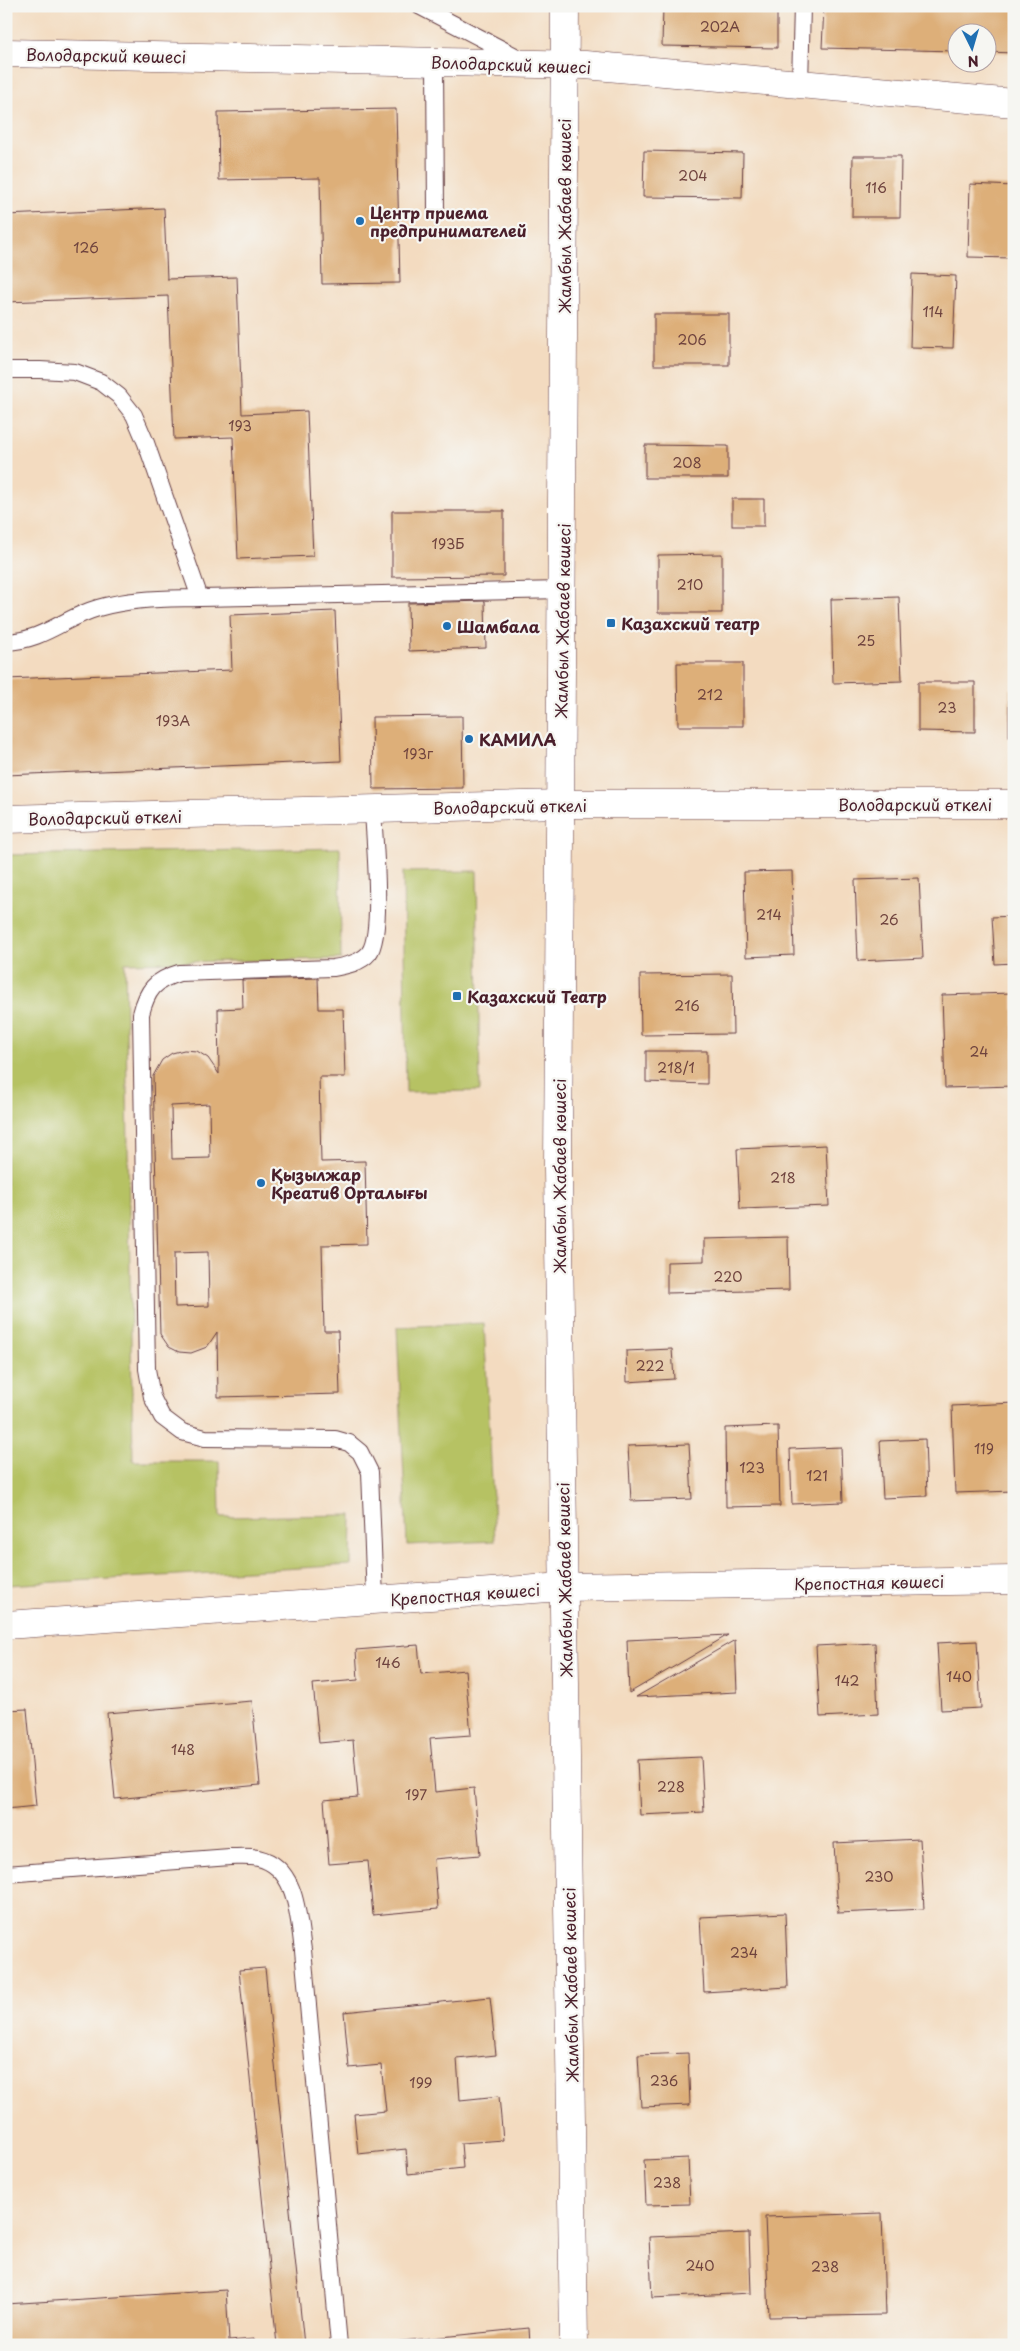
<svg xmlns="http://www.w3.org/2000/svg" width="1020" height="2351" viewBox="0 0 1020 2351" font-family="'Playpen Sans',sans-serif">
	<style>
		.green { fill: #b6c264; stroke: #807048 }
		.building { fill: #ddaf79; fill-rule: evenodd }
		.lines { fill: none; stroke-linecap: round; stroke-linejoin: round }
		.service-casing { stroke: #633b41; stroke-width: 18 }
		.minor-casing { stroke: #633b41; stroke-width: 29 }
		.tertiary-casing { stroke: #633b41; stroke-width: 29 }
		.primary-casing { stroke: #633b41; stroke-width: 29 }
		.service { stroke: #fff; stroke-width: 16 }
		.minor { stroke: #fff; stroke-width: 28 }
		.tertiary { stroke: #fff; stroke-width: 28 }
		.primary { stroke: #fff; stroke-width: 28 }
		.poi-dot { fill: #1f6fb2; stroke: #f6f6f2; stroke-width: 2 }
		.labels { text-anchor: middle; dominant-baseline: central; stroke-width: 4.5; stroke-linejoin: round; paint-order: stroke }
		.number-label { font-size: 14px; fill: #6f433e }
		.street-label { font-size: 16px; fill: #4a1f2b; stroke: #f6f6f2 }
		.poi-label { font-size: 16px; font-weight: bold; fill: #4a1f2b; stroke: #f6f6f2; text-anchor: start }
	</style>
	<rect width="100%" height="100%" fill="#f6f6f2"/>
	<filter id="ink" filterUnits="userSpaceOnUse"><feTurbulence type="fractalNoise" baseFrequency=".02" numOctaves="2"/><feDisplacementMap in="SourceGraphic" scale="10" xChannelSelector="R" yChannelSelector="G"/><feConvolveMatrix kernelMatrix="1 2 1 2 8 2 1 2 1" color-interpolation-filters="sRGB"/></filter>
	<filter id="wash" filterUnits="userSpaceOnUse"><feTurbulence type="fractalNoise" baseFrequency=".0096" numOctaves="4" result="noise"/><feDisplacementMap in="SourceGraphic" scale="20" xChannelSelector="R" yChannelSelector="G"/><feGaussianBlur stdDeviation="1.12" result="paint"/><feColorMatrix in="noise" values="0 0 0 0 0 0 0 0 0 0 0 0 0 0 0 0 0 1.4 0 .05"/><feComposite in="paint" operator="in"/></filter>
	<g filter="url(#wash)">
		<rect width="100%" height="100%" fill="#f3dbc0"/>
		<g class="green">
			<polygon points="340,848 341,959 125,963 133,1461 219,1461 220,1517 352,1515 351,1565 6,1585 6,855"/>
			<polygon points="477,871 480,1091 406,1092 403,872"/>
			<polygon points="484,1323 495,1541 407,1545 397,1327"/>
		</g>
		<g id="blocks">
			<g class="building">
				<polygon points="663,6 777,6 777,48 662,46"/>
				<polygon points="824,6 1014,6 1014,53 988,52 988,32 958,32 958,51 822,48"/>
				<polygon points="396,109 400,283 322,284 320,178 219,180 218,112"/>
				<polygon points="644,151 743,153 742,198 643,197"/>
				<polygon points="853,156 901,156 900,217 852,217"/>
				<polygon points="970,184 1014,186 1012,258 968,257"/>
				<polygon points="164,208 167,279 237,277 242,414 307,411 313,556 238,559 233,437 174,439 168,296 6,302 6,215"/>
				<polygon points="912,274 956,276 953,348 910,347"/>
				<rect x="654" y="314" width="75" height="51"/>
				<polygon points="645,445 728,446 728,478 645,478"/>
				<rect x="732" y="499" width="32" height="27"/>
				<polygon points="392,511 504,511 504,576 392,577"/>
				<polygon points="722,554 722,613 658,613 658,555"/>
				<polygon points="899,597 902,681 833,683 831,599"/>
				<polygon points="485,601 486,648 409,651 408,603"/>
				<polygon points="335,611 341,761 6,775 6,679 232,670 230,615"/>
				<polygon points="677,663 743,663 743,726 678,726"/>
				<polygon points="918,682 975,682 975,732 918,731"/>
				<rect x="1009" y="689" width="5" height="47"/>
				<polygon points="462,716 463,788 373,789 372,717"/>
				<polygon points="792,871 794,955 746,957 744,872"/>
				<polygon points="919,878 923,958 858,961 855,880"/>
				<polygon points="1014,916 1014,963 995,964 992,917"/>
				<polygon points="732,974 733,1034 641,1035 640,975"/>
				<path d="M 318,978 L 319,1009 L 343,1009 L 345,1077 L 319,1077 L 321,1162 L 365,1161 L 367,1244 L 322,1245 L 324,1331 L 338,1331 L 340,1394 L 218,1397 L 217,1332 L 207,1347 L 191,1353 L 179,1352 L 169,1347 L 160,1334 L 153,1076 L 162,1060 L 172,1053 L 184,1050 L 197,1051 L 208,1058 L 219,1074 L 218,1009 L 243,1008 L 242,980 ZM 209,1104 L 210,1158 L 172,1159 L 171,1106 ZM 208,1252 L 209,1306 L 175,1307 L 174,1253 Z"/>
				<polygon points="1013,993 1014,1086 945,1088 942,995"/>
				<polygon points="646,1051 707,1051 707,1084 646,1082"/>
				<polygon points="826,1145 829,1206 740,1209 737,1149"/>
				<polygon points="788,1237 789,1290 667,1293 667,1262 704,1261 704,1239"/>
				<polygon points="672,1349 674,1379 627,1382 626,1351"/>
				<polygon points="1014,1403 1014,1491 955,1493 952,1406"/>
				<polygon points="778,1426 780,1506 726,1507 725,1428"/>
				<polygon points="925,1439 927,1496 883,1498 880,1441"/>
				<polygon points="689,1444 692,1499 631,1501 628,1446"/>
				<polygon points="841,1447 843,1502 792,1504 790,1449"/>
				<polygon points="728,1635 629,1693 627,1640"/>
				<polygon points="735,1640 737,1692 636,1697"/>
				<polygon points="977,1641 981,1708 941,1710 937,1643"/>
				<polygon points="875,1643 878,1714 820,1717 816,1646"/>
				<polygon points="418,1645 421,1674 465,1670 471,1735 430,1738 435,1792 474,1788 480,1855 434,1859 438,1909 373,1915 368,1861 329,1864 324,1800 358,1797 353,1740 319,1743 313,1684 358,1680 356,1650"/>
				<polygon points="252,1701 260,1785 115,1799 107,1713"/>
				<polygon points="27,1709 36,1806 6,1809 6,1710"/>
				<polygon points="701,1757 704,1812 640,1815 637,1760"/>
				<polygon points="920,1839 924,1909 838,1913 834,1843"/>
				<polygon points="785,1913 788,1987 704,1992 700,1917"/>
				<polygon points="265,1968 304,2345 277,2345 239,1970"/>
				<polygon points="490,1997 496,2055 457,2059 460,2100 499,2096 503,2140 461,2143 463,2168 408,2174 406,2149 358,2154 354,2114 386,2111 381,2065 349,2068 344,2012"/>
				<polygon points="688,2053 690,2105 641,2107 638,2055"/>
				<polygon points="688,2158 690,2204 646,2205 644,2160"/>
				<polygon points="882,2213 885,2315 769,2317 765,2217"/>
				<polygon points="749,2233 751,2293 652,2298 649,2237"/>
				<polygon points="226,2290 229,2341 254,2339 254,2345 6,2345 6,2304"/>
				<polygon points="529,2328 530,2345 382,2345 382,2343"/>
			</g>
		</g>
	</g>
	<g filter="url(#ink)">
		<use href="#blocks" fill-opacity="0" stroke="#633b41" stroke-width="1"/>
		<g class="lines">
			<g class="service-casing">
				<g id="service">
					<polyline points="419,6 521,59"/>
					<polyline points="435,61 436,212"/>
					<polyline points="800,84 802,6"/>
					<polyline points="6,370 40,370 75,372 101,382 119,396 134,415 146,443 200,598 563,590"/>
					<path d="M 6,642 C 45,640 63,618 98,608 C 132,598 166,599 200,598"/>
					<path d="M 373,810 C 374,838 384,933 369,953 C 361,963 345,966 333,968 L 179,973 C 155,980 147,990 141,1014 L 147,1369 L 152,1397 L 162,1417 L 182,1432 L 205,1438 L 335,1439 L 349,1443 L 360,1452 L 370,1472 L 375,1599"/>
					<path d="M 6,1874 L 230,1857 C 239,1857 249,1856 258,1858 C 298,1867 298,1918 303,1950 L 339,2345"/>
				</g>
			</g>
			<g class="minor-casing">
				<g id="minor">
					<polyline points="6,53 585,65 1014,103"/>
					<polyline points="6,819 560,804 1014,804"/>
				</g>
			</g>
			<g class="tertiary-casing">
				<polyline id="tertiary" points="6,1625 564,1587 1014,1580"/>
			</g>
			<g class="primary-casing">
				<polyline id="primary" points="565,6 558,1168 574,2345"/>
			</g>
			<use href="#service" class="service"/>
			<use href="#minor" class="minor"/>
			<use href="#tertiary" class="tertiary"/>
			<use href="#primary" class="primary"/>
		</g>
	</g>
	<g class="poi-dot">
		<circle cx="360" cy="221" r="5"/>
		<rect x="606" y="618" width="10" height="10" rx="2.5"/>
		<circle cx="447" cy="626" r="5"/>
		<circle cx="469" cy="739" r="5"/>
		<rect x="452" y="991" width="10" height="10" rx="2.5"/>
		<circle cx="261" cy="1183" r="5"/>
	</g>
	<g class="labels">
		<g class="number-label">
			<text x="720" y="26">202А</text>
			<text x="693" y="175">204</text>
			<text x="876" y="187">116</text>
			<text x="86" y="247">126</text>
			<text x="933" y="311">114</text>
			<text x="692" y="339">206</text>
			<text x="240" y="425">193</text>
			<text x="687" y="462">208</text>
			<text x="448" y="543">193Б</text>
			<text x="690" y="584">210</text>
			<text x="866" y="640">25</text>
			<text x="710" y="694">212</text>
			<text x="947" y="707">23</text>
			<text x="173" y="720">193А</text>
			<text x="418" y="753">193г</text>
			<text x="769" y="914">214</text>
			<text x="889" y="919">26</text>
			<text x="687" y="1005">216</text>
			<text x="979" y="1051">24</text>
			<text x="676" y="1067">218/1</text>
			<text x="783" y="1177">218</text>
			<text x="728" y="1276">220</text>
			<text x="650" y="1365">222</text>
			<text x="984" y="1448">119</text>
			<text x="752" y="1467">123</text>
			<text x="817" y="1475">121</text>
			<text x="388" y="1662">146</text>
			<text x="959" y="1676">140</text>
			<text x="847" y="1680">142</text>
			<text x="183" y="1749">148</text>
			<text x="671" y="1786">228</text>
			<text x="416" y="1794">197</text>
			<text x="879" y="1876">230</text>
			<text x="744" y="1952">234</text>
			<text x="664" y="2080">236</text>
			<text x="421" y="2082">199</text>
			<text x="667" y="2182">238</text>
			<text x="700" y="2265">240</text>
			<text x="825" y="2266">238</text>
		</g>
		<g class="street-label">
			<text transform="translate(106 55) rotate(1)">Володарский көшесі</text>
			<text transform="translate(511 64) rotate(2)">Володарский көшесі</text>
			<text transform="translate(564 216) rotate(-90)">Жамбыл Жабаев көшесі</text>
			<text transform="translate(562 621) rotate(-89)">Жамбыл Жабаев көшесі</text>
			<text x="915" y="804">Володарский өткелі</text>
			<text transform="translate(510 806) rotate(-1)">Володарский өткелі</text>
			<text transform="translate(105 817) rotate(-1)">Володарский өткелі</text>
			<text transform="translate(559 1176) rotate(-90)">Жамбыл Жабаев көшесі</text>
			<text transform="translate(564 1580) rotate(-91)">Жамбыл Жабаев көшесі</text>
			<text transform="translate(869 1582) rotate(-1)">Крепостная көшесі</text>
			<text transform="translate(465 1594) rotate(-4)">Крепостная көшесі</text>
			<text transform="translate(570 1985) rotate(-91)">Жамбыл Жабаев көшесі</text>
		</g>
		<g class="poi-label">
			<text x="370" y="212">Центр приема<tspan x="370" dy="18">предпринимателей</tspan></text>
			<text x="621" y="623">Казахский театр</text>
			<text x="457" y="626">Шамбала</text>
			<text x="479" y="739">КАМИЛА</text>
			<text x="467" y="996">Казахский Театр</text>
			<text x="271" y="1174">Қызылжар<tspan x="271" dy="18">Креатив Орталығы</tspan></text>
		</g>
	</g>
	<rect width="1020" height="2351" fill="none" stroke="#f6f6f2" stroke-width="25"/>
	<g transform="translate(972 48) rotate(175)"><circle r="24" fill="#f6f6f2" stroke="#b1a0a2"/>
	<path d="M0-4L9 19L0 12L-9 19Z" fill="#1f6fb2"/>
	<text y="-8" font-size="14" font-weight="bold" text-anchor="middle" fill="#4a1f2b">N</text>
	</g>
</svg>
